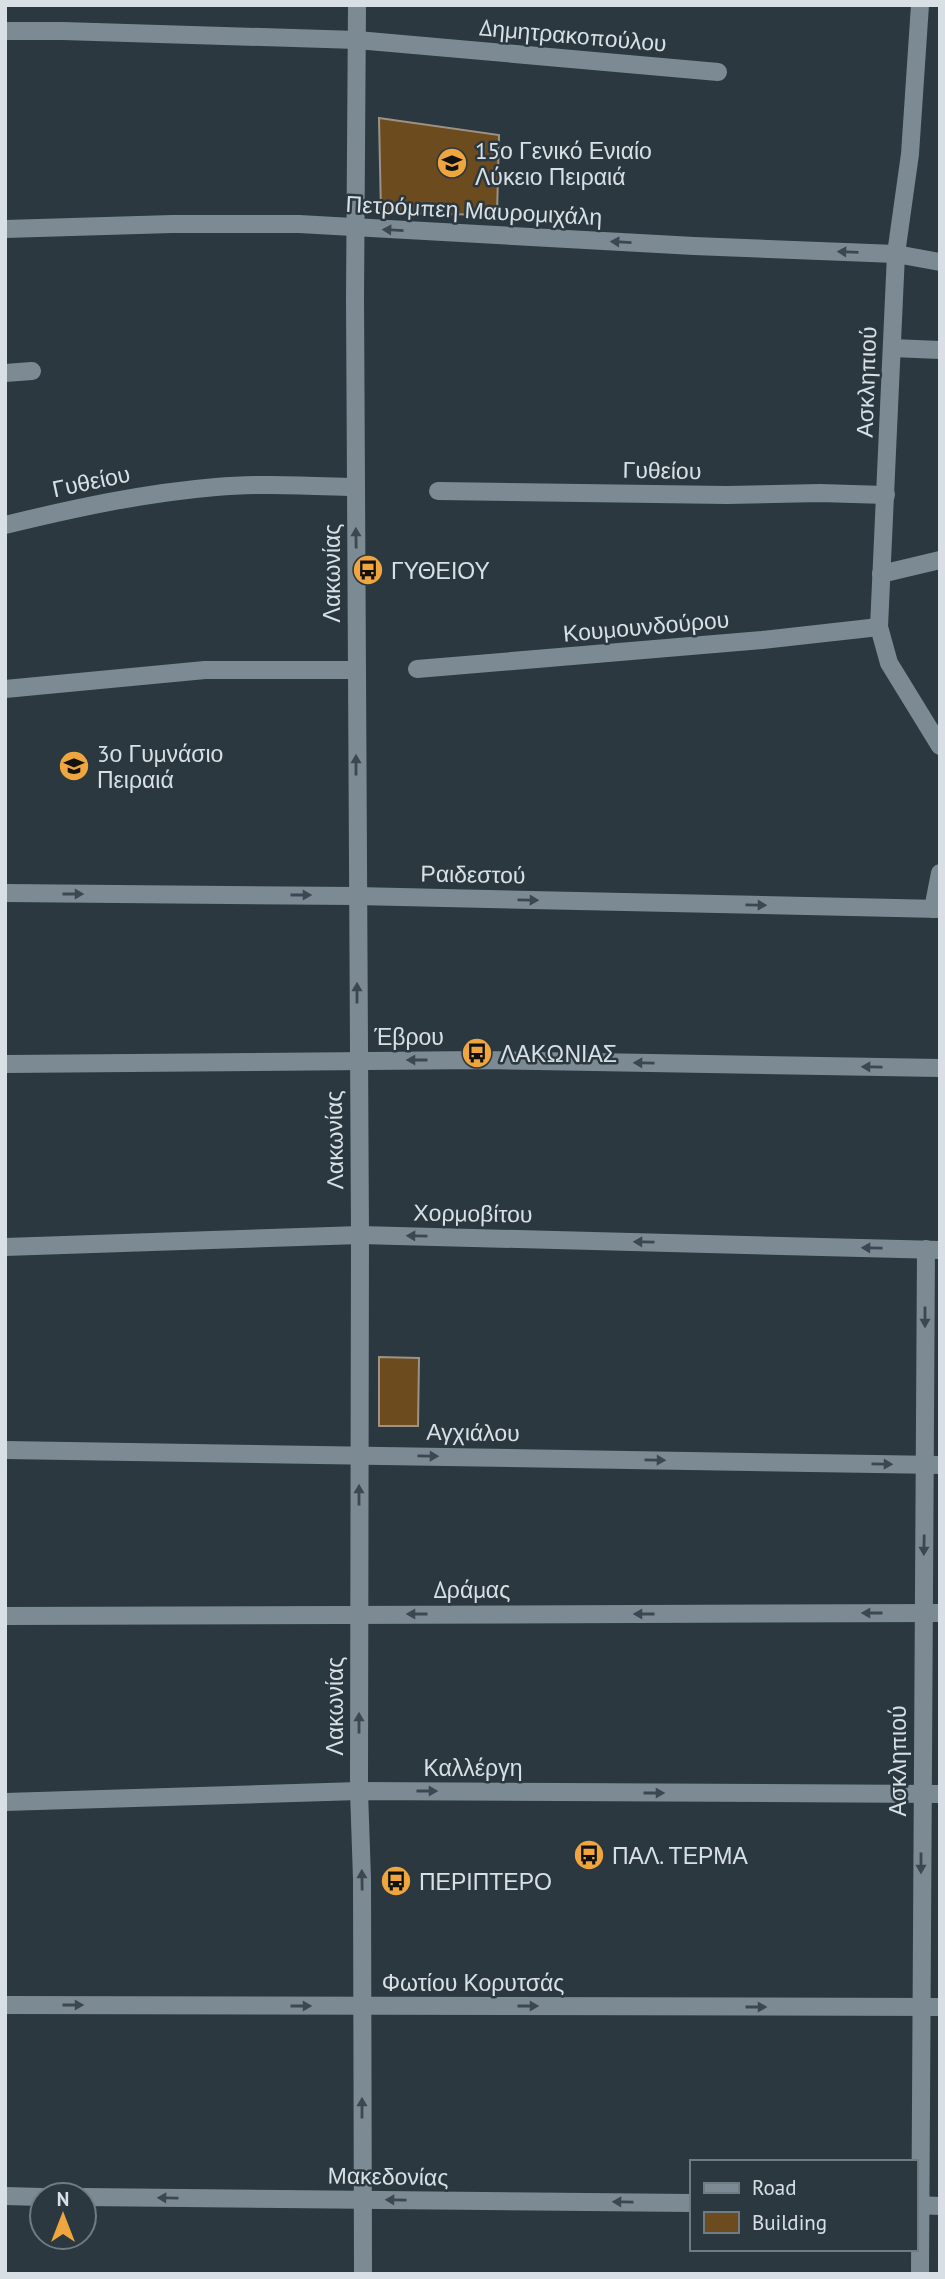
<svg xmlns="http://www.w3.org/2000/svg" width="945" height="2279" viewBox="0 0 945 2279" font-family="'PT Sans',sans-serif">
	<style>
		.building { fill: #6c4b1f; stroke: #9d9285; stroke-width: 2 }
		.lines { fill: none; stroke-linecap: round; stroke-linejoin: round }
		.minor { stroke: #7c8a94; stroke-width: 18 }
		.oneway { fill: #3b4851 }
		.labels { text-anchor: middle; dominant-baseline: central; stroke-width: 5; stroke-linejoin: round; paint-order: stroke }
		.street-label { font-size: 23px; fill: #d8e0e6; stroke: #2b3840 }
		.poi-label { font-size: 23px; fill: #d8e0e6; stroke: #2b3840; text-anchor: start }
	</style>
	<rect width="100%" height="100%" fill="#2b3840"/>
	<g class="building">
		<polygon points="379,118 499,135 497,215 381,213"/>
		<polygon points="379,1357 419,1358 418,1426 379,1426"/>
	</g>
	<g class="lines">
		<g class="minor">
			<polyline points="357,5 355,298 360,1235 359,1791 362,1879 363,2274"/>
			<polyline points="920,5 910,154 896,254 879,627 889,663 940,746"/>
			<polyline points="5,31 63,31 357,40 718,72"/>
			<polyline points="5,229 172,224 299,224 694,246 896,254 940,262"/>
			<polyline points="892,348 940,350"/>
			<polyline points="5,373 32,371"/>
			<polyline points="438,491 727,495 820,493 886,495"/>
			<path d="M 5,525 C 75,508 144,493 216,487 C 262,483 309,486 355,487"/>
			<polyline points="881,574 940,560"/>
			<polyline points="417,669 762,640 879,627"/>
			<polyline points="5,689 205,670 356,670"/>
			<polyline points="5,893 356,896 940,909"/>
			<polyline points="933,909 940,873"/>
			<polyline points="5,1064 483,1060 940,1068"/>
			<polyline points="5,1247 360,1235 940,1250"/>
			<polyline points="5,1450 940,1465"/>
			<polyline points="5,1616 940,1613"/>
			<polyline points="5,1802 359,1791 940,1794"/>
			<polyline points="5,2005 940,2007"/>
			<polyline points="5,2196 42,2197"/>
			<polyline points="84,2197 691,2203"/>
			<polyline points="915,2205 940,2206"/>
			<polyline points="920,2274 926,1249"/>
		</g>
	</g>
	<defs><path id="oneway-solid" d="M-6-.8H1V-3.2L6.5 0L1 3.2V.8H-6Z" transform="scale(1.75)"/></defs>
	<g class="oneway">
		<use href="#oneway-solid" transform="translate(393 230) rotate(-177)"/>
		<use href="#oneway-solid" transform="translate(621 242) rotate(-177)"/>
		<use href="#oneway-solid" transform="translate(848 252) rotate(-178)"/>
		<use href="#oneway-solid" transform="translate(356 538) rotate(-91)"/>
		<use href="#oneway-solid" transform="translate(356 765) rotate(-90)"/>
		<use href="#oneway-solid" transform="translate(73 894)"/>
		<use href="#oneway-solid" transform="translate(301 895)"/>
		<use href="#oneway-solid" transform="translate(528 900) rotate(1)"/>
		<use href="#oneway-solid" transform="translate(756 905) rotate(1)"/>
		<use href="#oneway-solid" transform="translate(357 993) rotate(-90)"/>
		<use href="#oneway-solid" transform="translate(417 1060) rotate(180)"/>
		<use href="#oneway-solid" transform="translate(644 1063) rotate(-179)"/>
		<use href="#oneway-solid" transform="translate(872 1067) rotate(-179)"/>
		<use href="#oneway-solid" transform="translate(417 1236) rotate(-179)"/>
		<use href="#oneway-solid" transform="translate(644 1242) rotate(-179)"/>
		<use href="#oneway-solid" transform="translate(872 1248) rotate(-179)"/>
		<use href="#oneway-solid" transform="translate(925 1317) rotate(90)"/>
		<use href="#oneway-solid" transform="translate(428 1456) rotate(1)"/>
		<use href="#oneway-solid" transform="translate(655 1460) rotate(1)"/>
		<use href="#oneway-solid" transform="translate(882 1464) rotate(1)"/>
		<use href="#oneway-solid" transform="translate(359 1495) rotate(-90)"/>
		<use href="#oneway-solid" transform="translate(924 1545) rotate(91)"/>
		<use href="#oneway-solid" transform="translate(872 1613) rotate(180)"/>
		<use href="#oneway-solid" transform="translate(417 1614) rotate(180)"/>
		<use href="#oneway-solid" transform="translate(644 1614) rotate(180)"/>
		<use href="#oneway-solid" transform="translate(359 1723) rotate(-90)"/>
		<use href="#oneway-solid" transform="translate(427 1791)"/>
		<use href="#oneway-solid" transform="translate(654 1793)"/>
		<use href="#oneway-solid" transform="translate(921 1863) rotate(90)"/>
		<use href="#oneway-solid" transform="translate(362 1880) rotate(-91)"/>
		<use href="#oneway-solid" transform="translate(73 2005)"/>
		<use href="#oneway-solid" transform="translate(301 2006)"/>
		<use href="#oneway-solid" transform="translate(528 2006)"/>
		<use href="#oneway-solid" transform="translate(756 2007)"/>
		<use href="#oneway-solid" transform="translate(362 2108) rotate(-90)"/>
		<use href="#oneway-solid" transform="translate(168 2198) rotate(-179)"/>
		<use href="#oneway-solid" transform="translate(396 2200) rotate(-179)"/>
		<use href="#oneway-solid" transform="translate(623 2202) rotate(-179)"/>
	</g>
	<defs>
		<g id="school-disc" transform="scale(1.575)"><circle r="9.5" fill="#f0a63e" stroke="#2b3840"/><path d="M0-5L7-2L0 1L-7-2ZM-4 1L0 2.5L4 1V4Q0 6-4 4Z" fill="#111"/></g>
		<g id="bus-disc" transform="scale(1.575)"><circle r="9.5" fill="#f0a63e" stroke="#2b3840"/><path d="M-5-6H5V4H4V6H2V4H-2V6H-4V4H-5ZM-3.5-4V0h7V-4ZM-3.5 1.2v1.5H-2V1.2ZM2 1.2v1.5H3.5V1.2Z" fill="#111"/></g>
	</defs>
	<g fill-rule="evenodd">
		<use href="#school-disc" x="452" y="163"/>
		<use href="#bus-disc" x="368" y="570"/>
		<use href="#school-disc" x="74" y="766"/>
		<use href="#bus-disc" x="477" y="1053"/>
		<use href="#bus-disc" x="589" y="1855"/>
		<use href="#bus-disc" x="396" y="1881"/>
	</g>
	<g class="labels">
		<g class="street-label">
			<text transform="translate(573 35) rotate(5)">Δημητρακοπούλου</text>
			<text transform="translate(474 210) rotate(3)">Πετρόμπεη Μαυρομιχάλη</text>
			<text transform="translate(866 382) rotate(-88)">Ασκληπιού</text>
			<text transform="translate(662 470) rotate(1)">Γυθείου</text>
			<text transform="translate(91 481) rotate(-12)">Γυθείου</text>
			<text transform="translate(331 573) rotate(-90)">Λακωνίας</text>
			<text transform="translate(646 626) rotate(-5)">Κουμουνδούρου</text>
			<text transform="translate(473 874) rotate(1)">Ραιδεστού</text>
			<text x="409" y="1036">Έβρου</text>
			<text transform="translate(334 1140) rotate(-91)">Λακωνίας</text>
			<text transform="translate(473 1213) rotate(1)">Χορμοβίτου</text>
			<text transform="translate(473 1432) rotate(1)">Αγχιάλου</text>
			<text x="472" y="1589">Δράμας</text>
			<text transform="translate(334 1706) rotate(-90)">Λακωνίας</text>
			<text transform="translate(897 1761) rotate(-90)">Ασκληπιού</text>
			<text x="473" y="1767">Καλλέργη</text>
			<text x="473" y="1982">Φωτίου Κορυτσάς</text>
			<text transform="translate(388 2176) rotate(1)">Μακεδονίας</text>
		</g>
		<g class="poi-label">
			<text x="475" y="150">15ο Γενικό Ενιαίο<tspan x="475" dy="26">Λύκειο Πειραιά</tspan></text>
			<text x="391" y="570">ΓΥΘΕΙΟΥ</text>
			<text x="97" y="753">3ο Γυμνάσιο<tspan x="97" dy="26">Πειραιά</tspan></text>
			<text x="500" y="1053">ΛΑΚΩΝΙΑΣ</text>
			<text x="612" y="1855">ΠΑΛ. ΤΕΡΜΑ</text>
			<text x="419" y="1881">ΠΕΡΙΠΤΕΡΟ</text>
		</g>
	</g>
	<rect width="945" height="2279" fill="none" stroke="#d8e0e6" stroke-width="14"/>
	<rect x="690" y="2160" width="228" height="91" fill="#2b3840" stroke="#707b82" stroke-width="2"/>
	<rect x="704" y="2183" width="35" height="10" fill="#7c8a94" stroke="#707b82" stroke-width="2"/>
	<text x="752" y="2195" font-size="21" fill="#d8e0e6">Road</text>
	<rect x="704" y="2212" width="35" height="21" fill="#6c4b1f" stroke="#707b82" stroke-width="2"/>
	<text x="752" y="2230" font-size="21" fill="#d8e0e6">Building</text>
	<g transform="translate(63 2216)"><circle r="33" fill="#2b3840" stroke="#707b82" stroke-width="2"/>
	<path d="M0-5L12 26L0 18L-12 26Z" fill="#f0a63e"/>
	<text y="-10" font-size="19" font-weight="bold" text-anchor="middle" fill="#d8e0e6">N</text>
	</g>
</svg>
